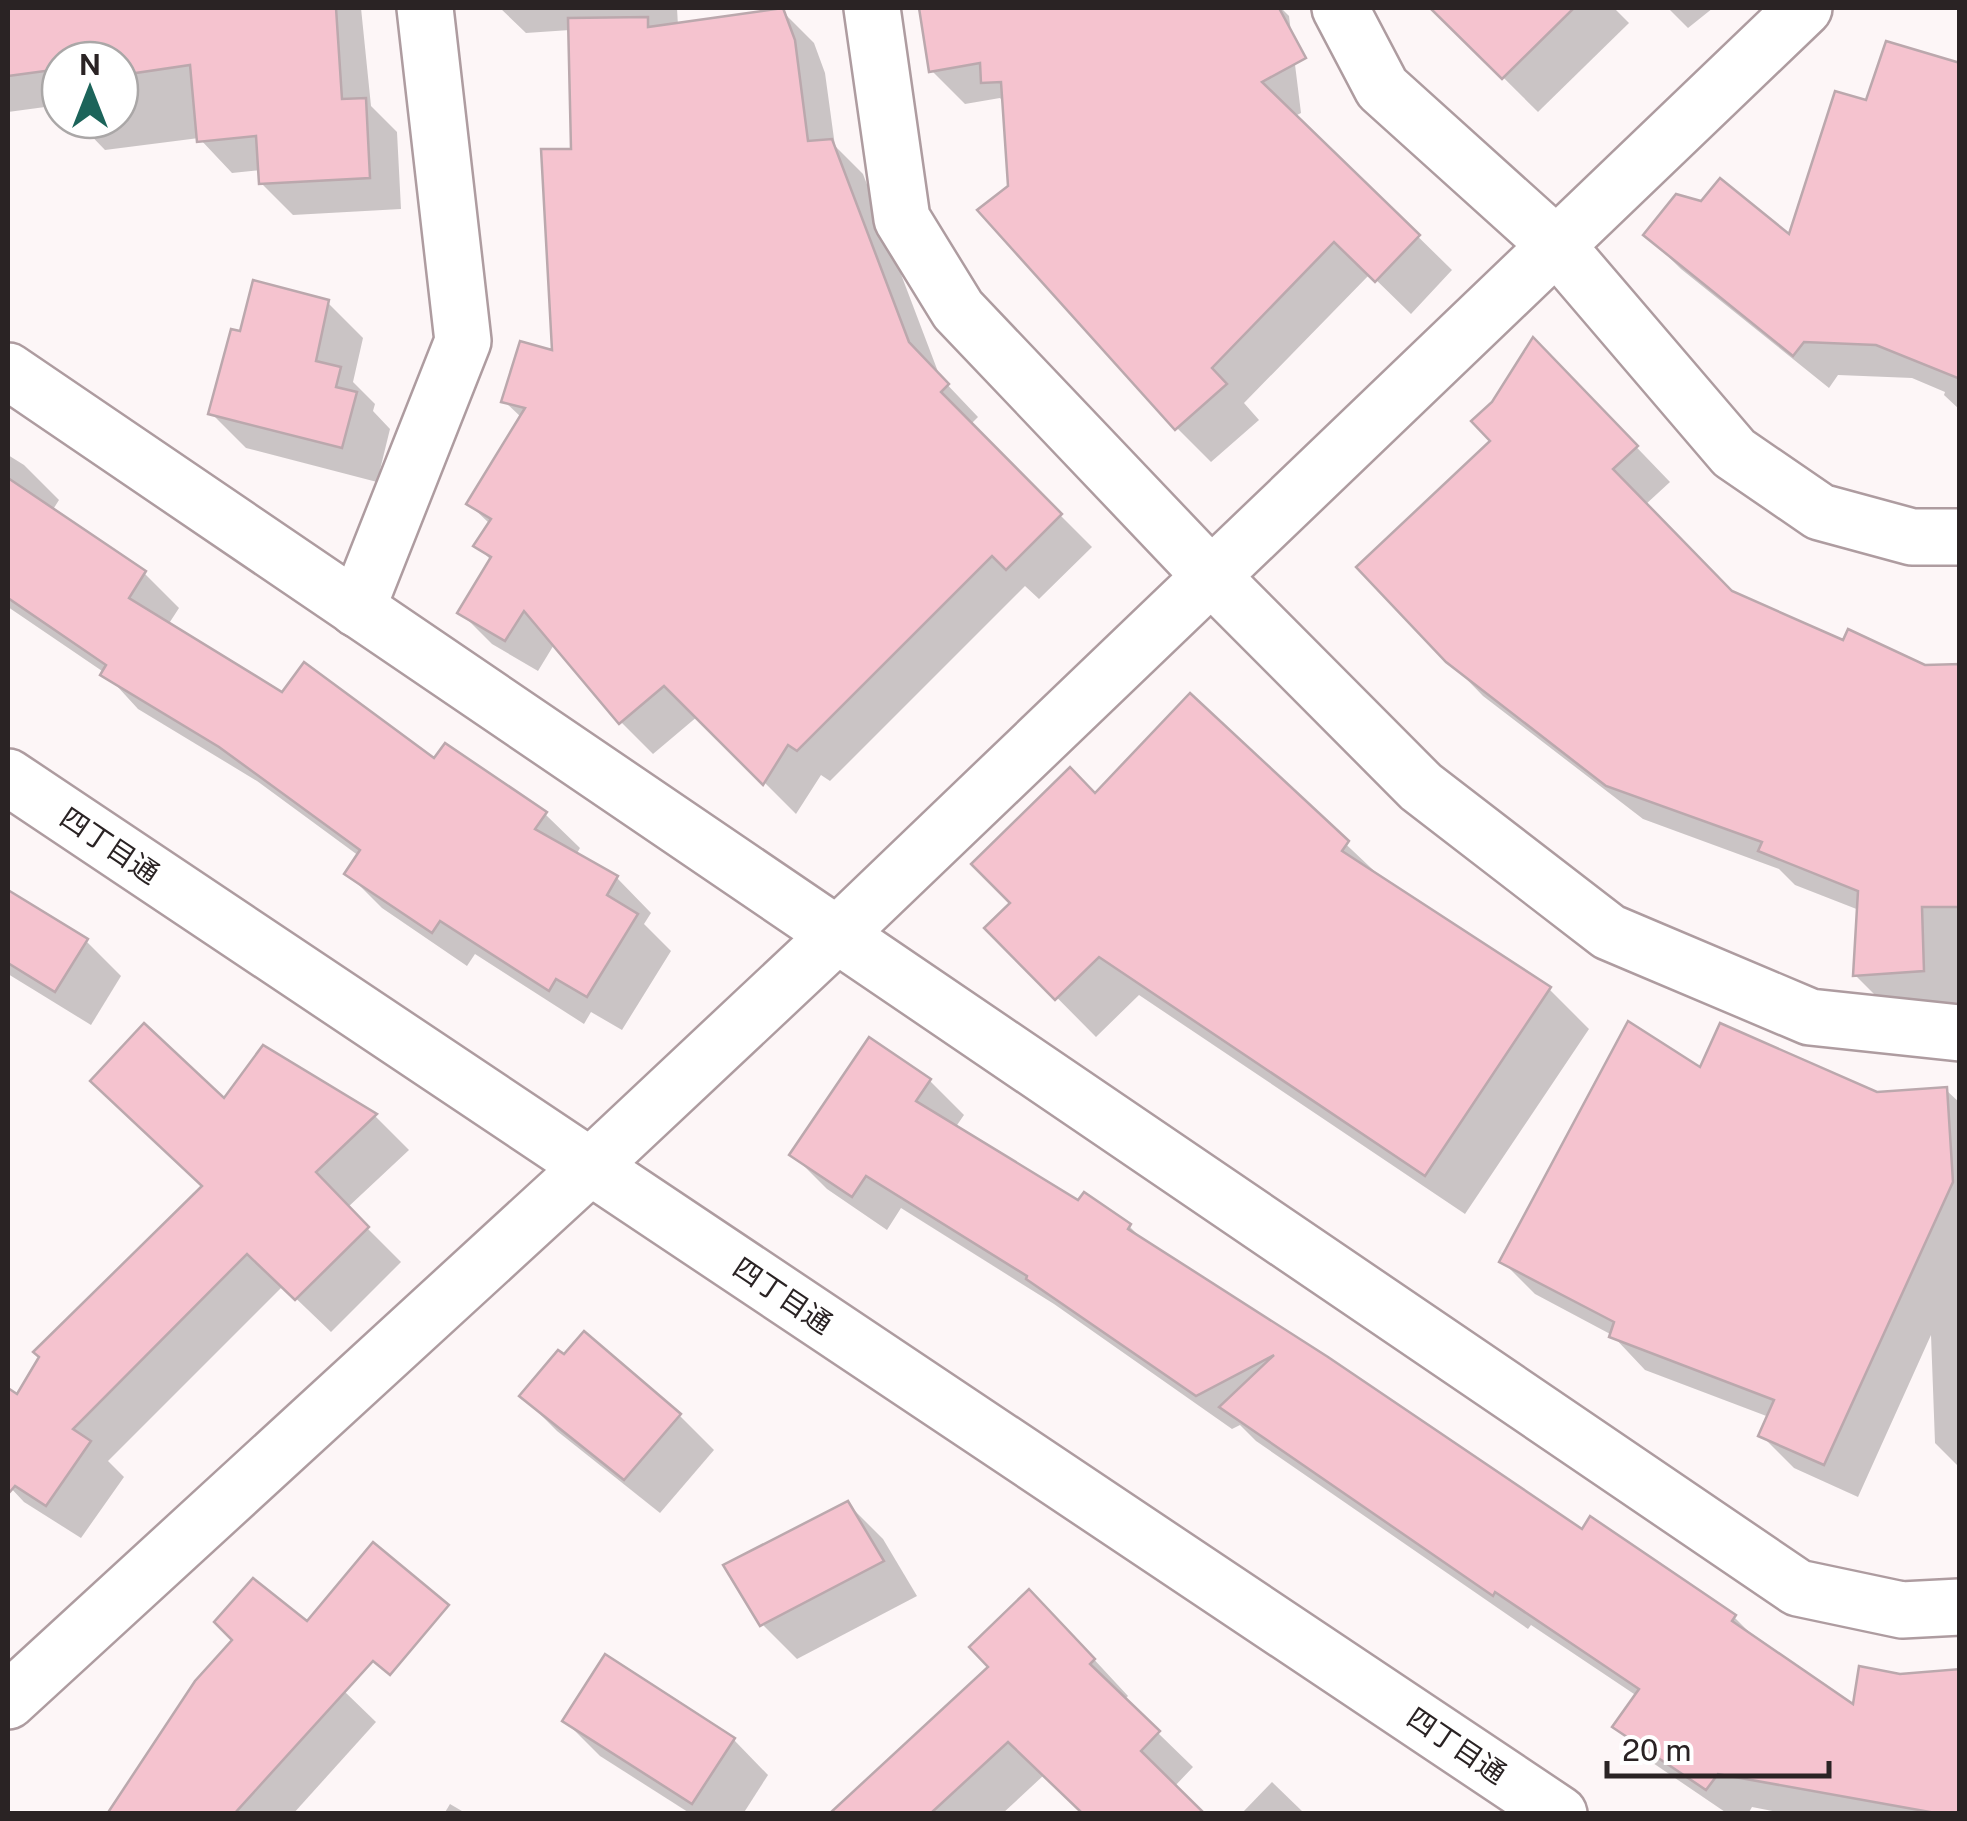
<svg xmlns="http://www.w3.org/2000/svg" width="1967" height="1821" viewBox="0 0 1967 1821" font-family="'Public Sans','Noto Sans JP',sans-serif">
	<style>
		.shadow { fill: #0003 }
		.building { fill: #f5c3cf; stroke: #bba8ad; stroke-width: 2.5 }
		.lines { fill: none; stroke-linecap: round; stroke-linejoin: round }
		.minor-casing { stroke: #ae9ca0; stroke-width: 60 }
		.minor { stroke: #fff; stroke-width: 55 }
		.labels { text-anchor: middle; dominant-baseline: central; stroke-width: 9; stroke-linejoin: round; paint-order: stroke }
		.street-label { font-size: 28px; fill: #2a2324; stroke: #fff }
	</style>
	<rect width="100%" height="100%" fill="#fdf6f7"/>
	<g class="shadow">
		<polygon points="34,8 361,8 371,106 397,132 401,209 293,215 261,183 261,170 232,173 199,138 105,150 76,120 120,120 120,60 60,60 60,105 8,112 8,12"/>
		<polygon points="500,8 677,8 678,26 782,11 814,43 825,73 835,146 863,174 940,377 978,417 970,425 1092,547 1039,599 1025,586 830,781 821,775 796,814 698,716 653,754 621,722 555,643 538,671 492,644 460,612 492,561 477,546 490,524 469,504 522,418 504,401 555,354 573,151 570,30 526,33"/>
		<polygon points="921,8 1281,8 1289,16 1301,113 1295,116 1452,270 1411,314 1370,274 1244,403 1259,420 1211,462 1177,428 1010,187 1005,103 1000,98 965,104 931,70"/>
		<polygon points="1433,8 1614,8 1629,23 1538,112"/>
		<polygon points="1668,8 1713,8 1688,28"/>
		<polygon points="1960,66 1960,410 1944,395 1945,392 1912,378 1838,375 1829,388 1681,269 1646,235 1790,238 1867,103"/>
		<polygon points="328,303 363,338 353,382 375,404 373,411 390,429 377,482 246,448 211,413 242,334"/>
		<polygon points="1567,375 1670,482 1645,505 1732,594 1844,643 1960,684 1957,1004 1889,1009 1855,975 1859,910 1795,885 1779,869 1643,819 1483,696 1448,660"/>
		<polygon points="8,455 24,465 59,500 52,511 144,573 179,608 168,625 283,695 545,814 580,848 576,855 617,878 651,913 644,924 671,951 622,1030 591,1012 584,1024 475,954 467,966 382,908 347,873 359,856 257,781 138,709 105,673 8,607"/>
		<polygon points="1190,697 1388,884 1549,989 1589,1029 1465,1214 1139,995 1096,1037 988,928 1014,903 1095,796"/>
		<polygon points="8,893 86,941 121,976 91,1025 8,974"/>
		<polygon points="264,1049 375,1116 409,1150 347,1208 401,1262 331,1332 283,1286 108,1461 124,1477 81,1538 24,1502 8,1485 8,1415 55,1334 204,1187 225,1102"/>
		<polygon points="1701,1071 1877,1094 1946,1090 1960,1103 1960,1468 1935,1443 1931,1335 1858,1497 1794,1468 1761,1435 1769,1417 1645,1370 1612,1335 1535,1294 1502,1261"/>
		<polygon points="930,1081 964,1115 955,1128 1078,1204 1129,1226 1147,1244 1583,1533 1734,1617 1761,1644 1960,1814 1788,1814 1752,1807 1748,1814 1728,1814 1650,1761 1615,1727 1637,1696 1531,1625 1528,1629 1256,1441 1240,1425 1232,1429 1054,1304 901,1208 887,1230 827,1189 793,1155"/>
		<polygon points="522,1396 679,1415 714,1450 660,1513 557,1431"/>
		<polygon points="848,1504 883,1539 917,1596 797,1659 762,1624"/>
		<polygon points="1064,1627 1128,1696 1124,1700 1193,1767 1174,1787 1044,1775 1002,1814 846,1814 991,1667"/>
		<polygon points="344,1691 376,1722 293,1814 128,1814"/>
		<polygon points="565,1721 734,1740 768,1775 743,1814 691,1814 600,1756"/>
		<polygon points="1272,1782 1305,1814 1241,1814"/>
		<polygon points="450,1804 467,1814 444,1814"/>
	</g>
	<g class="building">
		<polygon points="8,8 336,8 342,99 366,98 370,178 259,184 256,136 197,142 190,65 122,75 120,60 60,60 60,69 8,76"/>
		<polygon points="783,8 795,40 808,141 832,139 909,342 949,384 941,392 1062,514 1006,570 992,556 797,751 788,745 763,785 664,686 619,724 524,611 505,641 457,613 491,557 473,546 491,519 466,504 525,408 501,402 520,341 552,350 541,149 571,149 568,18 648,17 648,27"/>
		<polygon points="919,8 1279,8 1306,58 1262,82 1420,235 1375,282 1334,242 1212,368 1227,384 1175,430 977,210 1008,186 1001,82 981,83 980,63 929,72"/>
		<polygon points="1430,8 1574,8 1502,79"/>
		<polygon points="1886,41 1960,63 1960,379 1876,345 1804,342 1793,356 1643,235 1676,194 1701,201 1720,178 1789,234 1835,91 1866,100"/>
		<polygon points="253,280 329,300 316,361 341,367 336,387 357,392 342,448 208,414 231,329 240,331"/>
		<polygon points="1533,337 1638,446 1613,469 1732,591 1843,640 1848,629 1925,665 1960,664 1960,907 1922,907 1924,971 1853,976 1858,891 1758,851 1762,842 1606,786 1446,662 1356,567 1490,441 1471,421 1492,402"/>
		<polygon points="8,478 146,571 129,598 282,692 304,662 434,758 445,743 547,812 535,829 618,876 607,895 638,914 587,997 556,979 549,991 440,921 432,933 344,874 360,850 219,747 100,675 106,665 8,598"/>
		<polygon points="1190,693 1349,841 1342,851 1551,987 1425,1176 1099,957 1055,1000 984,928 1010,903 971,864 1070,767 1095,793"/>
		<polygon points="8,890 88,939 55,992 8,963"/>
		<polygon points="1628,1021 1700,1067 1720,1023 1877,1092 1947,1087 1953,1182 1824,1465 1758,1436 1774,1400 1609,1337 1614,1322 1499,1262"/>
		<polygon points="144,1023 224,1098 263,1045 377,1114 316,1172 369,1227 295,1300 247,1254 73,1429 91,1441 46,1506 15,1486 8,1494 8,1388 17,1394 39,1357 33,1352 202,1186 90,1081"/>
		<polygon points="869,1037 931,1079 916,1101 1078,1200 1084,1192 1131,1224 1128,1229 1328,1357 1582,1529 1590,1516 1736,1615 1732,1621 1853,1704 1859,1666 1900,1674 1960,1669 1960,1814 1941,1814 1718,1774 1706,1790 1612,1727 1639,1689 1495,1592 1493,1596 1219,1407 1274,1355 1196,1396 1026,1279 1027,1276 866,1176 852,1197 789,1155"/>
		<polygon points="584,1331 681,1414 624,1480 519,1396 558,1350 564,1354"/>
		<polygon points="848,1501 884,1561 760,1626 723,1565"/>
		<polygon points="373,1542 449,1605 390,1675 373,1661 234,1814 107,1814 195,1681 232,1640 214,1622 253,1578 307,1621"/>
		<polygon points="1029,1589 1095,1659 1090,1664 1160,1731 1141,1751 1205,1814 1083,1814 1008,1742 930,1814 829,1814 988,1667 969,1647"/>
		<polygon points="605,1654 735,1738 692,1804 562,1721"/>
	</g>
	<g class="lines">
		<g class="minor-casing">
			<g id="minor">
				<polyline points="872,8 902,219 958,310 1211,576 1421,787 1609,932 1810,1017 1960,1033"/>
				<polyline points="1340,8 1382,88 1556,245 1734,453 1820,512 1912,537 1960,537"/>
				<polyline points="8,371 1798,1588 1902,1610 1960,1607"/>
				<polyline points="357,609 463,341 425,8"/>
				<polyline points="8,777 1559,1814"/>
				<polyline points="8,1701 591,1166 837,935 1804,8"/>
			</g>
		</g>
		<use href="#minor" class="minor"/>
	</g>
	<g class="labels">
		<g class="street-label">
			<text transform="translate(110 845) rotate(34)">四丁目通</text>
			<text transform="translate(783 1295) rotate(34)">四丁目通</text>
			<text transform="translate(1457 1745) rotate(34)">四丁目通</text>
		</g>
	</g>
	<rect width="1967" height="1821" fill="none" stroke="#2a2324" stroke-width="20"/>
	<g transform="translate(90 90)"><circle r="48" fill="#ffffff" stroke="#aaa7a7" stroke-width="2.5"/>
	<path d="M0-8L18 38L0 25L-18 38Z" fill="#1c645a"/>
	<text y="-15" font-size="28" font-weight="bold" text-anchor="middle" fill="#2a2324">N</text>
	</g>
	<path d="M1607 1761v15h222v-15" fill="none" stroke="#2a2324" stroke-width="5"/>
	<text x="1622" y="1761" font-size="30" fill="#2a2324" stroke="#ffffff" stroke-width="8" paint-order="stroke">20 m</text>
</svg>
